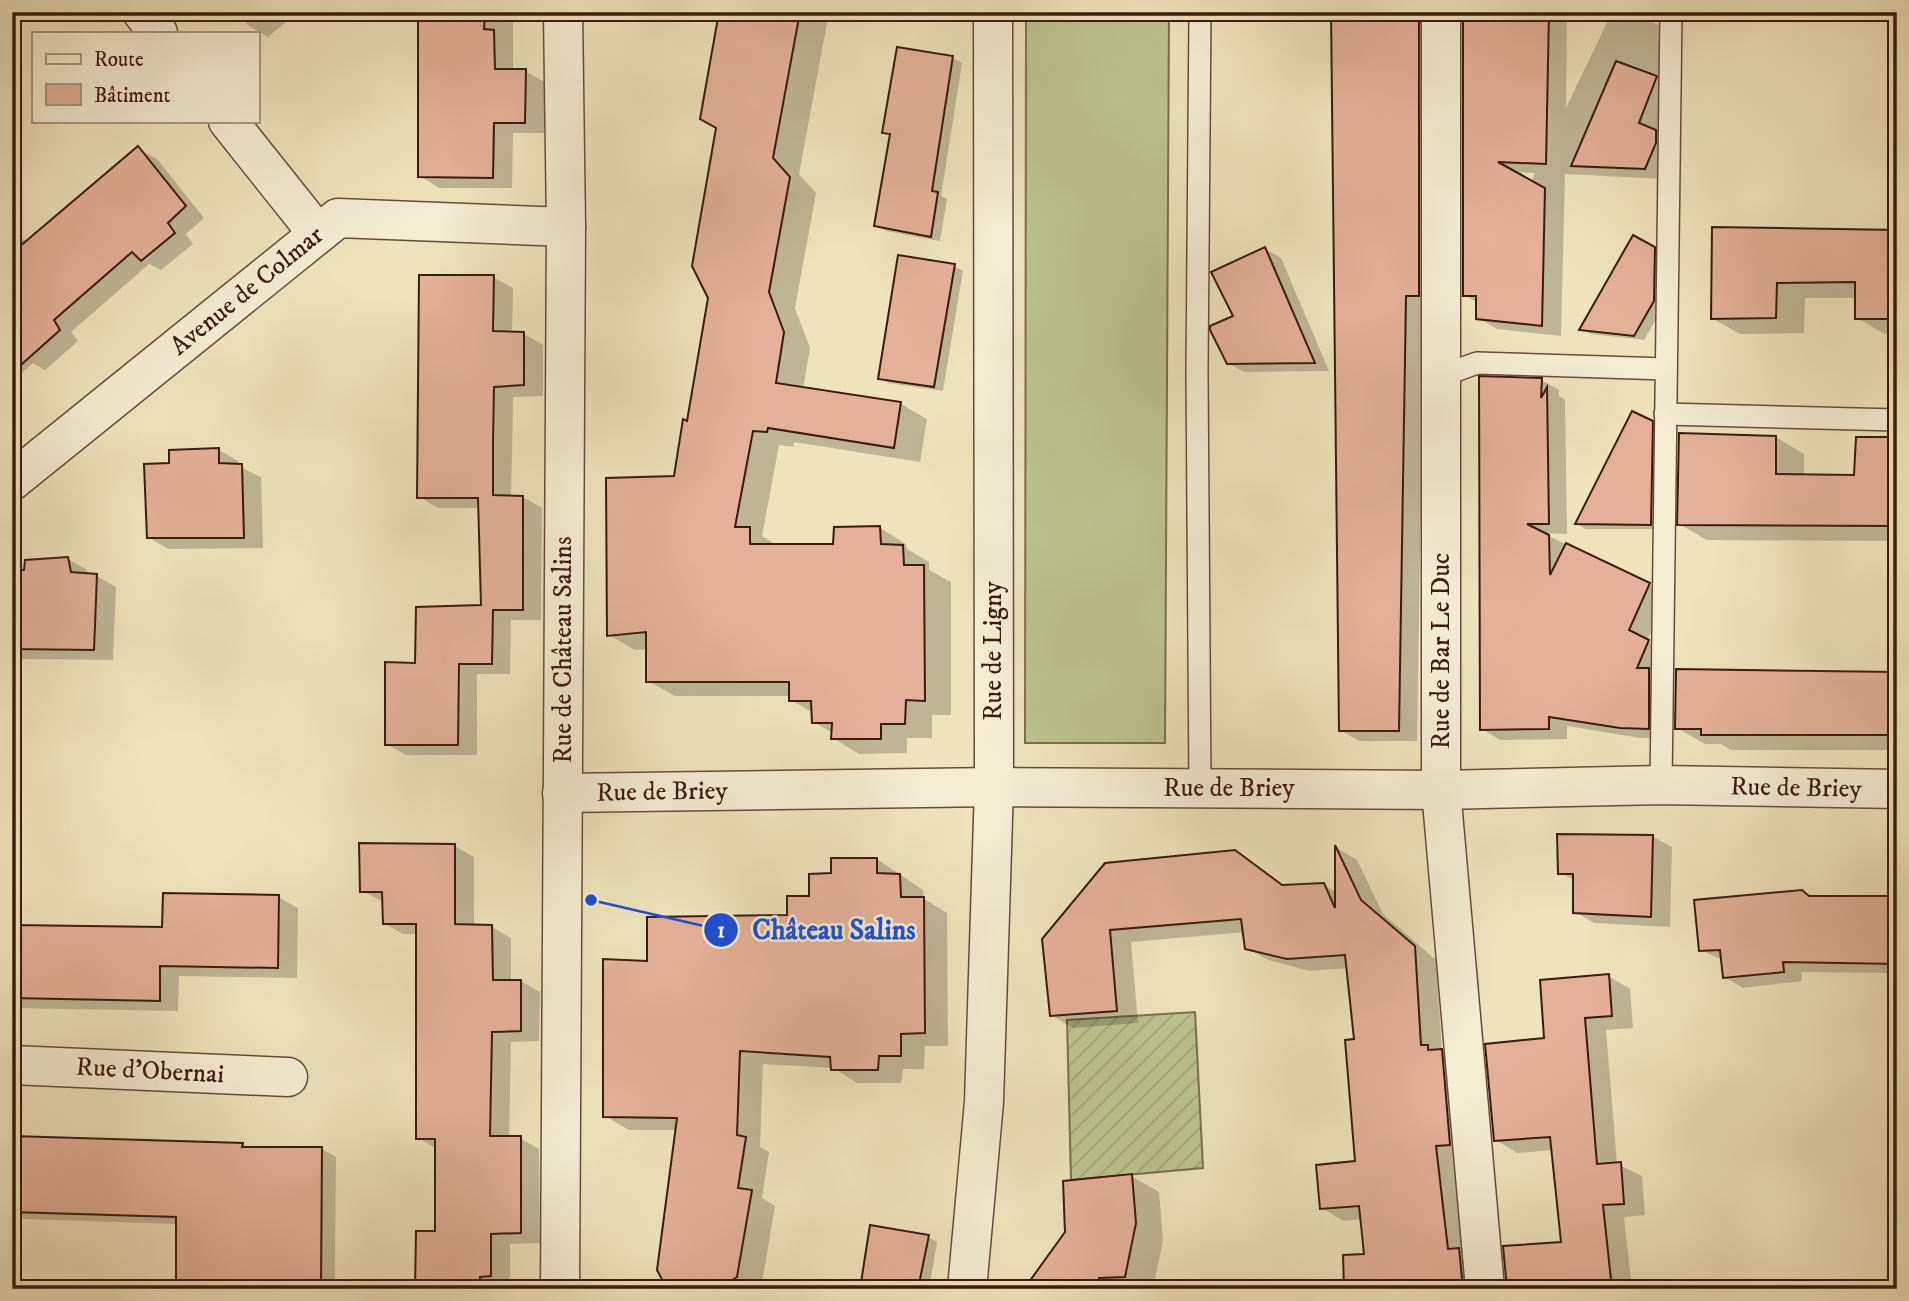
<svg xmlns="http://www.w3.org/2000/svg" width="1909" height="1301" viewBox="0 0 1909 1301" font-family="'IM FELL DW Pica',serif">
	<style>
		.grass { fill: #bbc38d; stroke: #7b6e4e; stroke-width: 2 }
		.garden { fill: url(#garden-furrows); stroke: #7b6e4e; stroke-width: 2 }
		.shadow { fill: #0003; fill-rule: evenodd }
		.building { fill: #e4b097; stroke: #3b1a0f; stroke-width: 2 }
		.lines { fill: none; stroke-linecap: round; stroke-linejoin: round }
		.lane-casing { stroke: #684c3a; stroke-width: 24 }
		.street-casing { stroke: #684c3a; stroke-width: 41 }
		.lane { stroke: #f4edd2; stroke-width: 21 }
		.street { stroke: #f4edd2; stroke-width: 38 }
		.labels { text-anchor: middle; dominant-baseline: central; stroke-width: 5; stroke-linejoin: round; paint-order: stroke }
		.street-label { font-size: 26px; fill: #3b1a0f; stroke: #f4edd2 }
		.leader { fill: none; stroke: #1d4ed8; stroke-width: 2.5 }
		.callout-dot { fill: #1d4ed8; stroke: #f4edd2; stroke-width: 2.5 }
		.mark-label { font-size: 21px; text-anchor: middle; font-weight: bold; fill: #fff }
		.callout-label { font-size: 28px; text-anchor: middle; font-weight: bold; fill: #1d4ed8; stroke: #f4edd2; stroke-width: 5; stroke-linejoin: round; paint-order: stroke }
	</style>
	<defs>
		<pattern id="garden-furrows" width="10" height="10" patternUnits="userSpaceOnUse" patternTransform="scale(1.75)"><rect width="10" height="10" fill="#bbc38d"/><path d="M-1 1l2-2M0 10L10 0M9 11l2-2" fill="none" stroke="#a2a778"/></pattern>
	</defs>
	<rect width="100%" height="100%" fill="#eee3ba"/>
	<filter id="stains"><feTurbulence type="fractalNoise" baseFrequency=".00286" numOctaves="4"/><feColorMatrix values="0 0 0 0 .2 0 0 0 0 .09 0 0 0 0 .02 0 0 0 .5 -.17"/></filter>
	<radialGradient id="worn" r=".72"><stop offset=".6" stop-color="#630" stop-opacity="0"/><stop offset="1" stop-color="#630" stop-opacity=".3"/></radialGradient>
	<polygon class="grass" points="1026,12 1169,12 1165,743 1025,743"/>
	<polygon class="garden" points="1195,1012 1203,1168 1071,1180 1067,1020"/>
	<g class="shadow">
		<polygon points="238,12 298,12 268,37 249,26"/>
		<polygon points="420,12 513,12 513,71 525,71 544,82 544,133 513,133 512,188 439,188 420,176"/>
		<polygon points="721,12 829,12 799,174 816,193 795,308 810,348 803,389 901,404 927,419 920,462 794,442 793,447 779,445 762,536 776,545 834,545 880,528 906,544 907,549 929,562 929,570 951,582 951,715 932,715 932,738 907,738 907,753 859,754 833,738 833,733 814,722 813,713 791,700 791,696 675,696 648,681 648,649 635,650 609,635 675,478 710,298"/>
		<polygon points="1334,12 1441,12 1424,306 1417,741 1359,741 1340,730"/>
		<path d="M 1465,12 L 1567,12 L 1566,108 L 1612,12 L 1633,12 L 1676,34 L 1658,78 L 1675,88 L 1658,133 L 1675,143 L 1664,179 L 1565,174 L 1561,336 L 1497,329 L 1478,318 L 1478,303 L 1465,295 ZM 1513,172 L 1535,173 L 1531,182 Z"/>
		<polygon points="953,58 962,63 941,196 947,199 940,241 886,231 876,225 891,136 884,132"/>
		<polygon points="138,149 157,159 204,218 186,234 193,244 161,270 149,264 71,332 78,341 45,370 33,363 12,381 12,248 23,239 28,242"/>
		<polygon points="1713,229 1897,232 1897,334 1885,334 1857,318 1857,298 1805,298 1804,333 1740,334 1712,318"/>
		<polygon points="1634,237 1664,254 1663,307 1644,340 1591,334 1582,329"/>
		<polygon points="1265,249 1281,258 1329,371 1244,372 1228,363 1235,317"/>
		<polygon points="954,266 963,271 943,391 889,383 880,378"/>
		<polygon points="493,277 513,288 512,334 524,334 543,345 543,396 513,397 512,455 511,497 523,497 542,508 541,620 511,620 510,674 477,674 477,755 406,755 386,744 417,665 483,607 480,508 438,508 419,497"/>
		<polygon points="1479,379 1541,380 1559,390 1559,396 1565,400 1567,534 1543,533 1668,595 1647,641 1667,652 1666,738 1640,738 1567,726 1567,739 1500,740 1482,729"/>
		<polygon points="1652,423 1661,428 1660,529 1586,529 1577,524"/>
		<polygon points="1776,437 1804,454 1804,476 1856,477 1897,439 1897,541 1707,540 1679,524"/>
		<polygon points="219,450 238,461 238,466 261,477 263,548 168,549 148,537 171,465"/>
		<polygon points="68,559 87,570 88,575 97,576 116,587 113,660 19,659 12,655 12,572 25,572"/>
		<polygon points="1897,673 1897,750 1731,750 1721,744 1705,744 1677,728"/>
		<polygon points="1652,836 1672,847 1670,927 1594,923 1575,912 1575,881 1560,872"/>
		<polygon points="455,846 474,857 474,926 492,927 511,938 511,981 521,981 540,992 539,1041 511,1042 509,1138 520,1138 539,1149 540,1243 510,1244 510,1289 417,1289 437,1233 437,1149 418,1138 418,934 403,934 384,923 384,902 362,891"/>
		<polygon points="1337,848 1357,860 1383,914 1436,960 1442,1051 1463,1063 1485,1289 1369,1289 1362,1219 1343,1221 1322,1208 1357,1162 1356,1041 1348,968 1310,971 1268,960 1246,947 1245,932 1131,942 1138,1023 1073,1028 1051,1015 1044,939 1234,852 1286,887 1324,885 1337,893"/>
		<polygon points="877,859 923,890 924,899 947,913 948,1046 925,1046 924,1069 903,1069 901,1083 857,1083 833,1068 763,1064 760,1147 769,1152 762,1198 775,1206 761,1289 674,1289 677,1130 629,1130 605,1116 649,962 789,916 832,875"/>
		<polygon points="1802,891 1812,897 1897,898 1897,973 1801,972 1802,981 1743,988 1724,977 1723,960 1700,950"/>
		<polygon points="278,897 298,908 297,978 179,976 178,1011 12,1008 12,926 163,929"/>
		<polygon points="1608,976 1630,989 1633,1028 1606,1030 1617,1164 1642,1176 1645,1215 1624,1217 1632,1289 1506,1289 1505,1247 1563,1244 1553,1150 1517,1153 1496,1140 1546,1039"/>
		<polygon points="242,1144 250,1149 322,1149 336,1157 335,1289 178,1289 178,1224 25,1219 12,1212"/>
		<polygon points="1131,1176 1159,1192 1163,1240 1153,1289 1029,1289"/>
		<polygon points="928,1237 937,1242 929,1289 861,1289"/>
	</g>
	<g class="building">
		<polygon points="418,12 485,12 484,29 494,30 495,69 526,69 525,123 494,123 493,178 418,177"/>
		<polygon points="719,12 800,12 773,158 790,177 769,292 784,332 776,383 901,402 894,448 768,428 767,432 753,431 735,527 750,527 750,544 833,544 834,527 880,526 881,544 903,545 904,565 924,565 925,701 906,700 905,724 881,724 881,739 831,739 832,723 812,723 811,701 789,701 789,682 646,682 646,632 607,636 606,478 674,476 683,419 687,421 708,298 692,266 716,128 700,119"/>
		<polygon points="1331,12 1419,12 1419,296 1406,296 1399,731 1339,731"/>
		<polygon points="1463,12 1549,12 1546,164 1498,162 1545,188 1542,326 1476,319 1476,296 1463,296"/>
		<polygon points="897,47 953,56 932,191 938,192 931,237 874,226 890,134 882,133"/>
		<polygon points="1616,61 1657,76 1639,123 1656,130 1656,143 1645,169 1571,166"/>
		<polygon points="138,146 186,206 168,223 175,233 141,261 132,252 54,320 60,330 12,373 12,253"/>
		<polygon points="1712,227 1897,230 1897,319 1855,319 1855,282 1777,283 1776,318 1711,319"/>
		<polygon points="1633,235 1655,247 1654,301 1634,336 1579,330"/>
		<polygon points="1265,247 1315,363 1227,364 1210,330 1210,326 1233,316 1211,272"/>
		<polygon points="898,255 955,264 934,387 878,379"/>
		<polygon points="419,275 494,275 493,331 524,332 524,385 494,387 493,443 493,495 523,496 523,610 493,610 492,664 459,664 458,745 385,745 385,662 415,663 416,607 481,605 478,498 417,498"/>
		<polygon points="1479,376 1542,378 1541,398 1547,387 1549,524 1527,524 1549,535 1550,575 1566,543 1650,583 1629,630 1649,640 1637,668 1649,668 1649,729 1620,728 1549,717 1549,729 1480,730"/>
		<polygon points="1632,411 1653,421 1651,525 1575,524"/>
		<polygon points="1679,433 1776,436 1776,474 1854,475 1856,437 1897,437 1897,526 1677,525"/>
		<polygon points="219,448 219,463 242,464 244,538 147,538 144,464 169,463 169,450"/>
		<polygon points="68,557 71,572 97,574 94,650 12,649 12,570 24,570 25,560"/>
		<polygon points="1676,669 1897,672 1897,735 1701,735 1701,729 1675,729"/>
		<polygon points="1557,834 1653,835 1651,917 1573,913 1573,874 1558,874"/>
		<polygon points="359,843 455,844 455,924 492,925 493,980 521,980 521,1031 492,1032 490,1136 521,1136 521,1233 491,1234 491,1276 480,1277 479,1289 415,1289 416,1231 435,1231 435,1139 416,1139 416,924 383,924 382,892 360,892"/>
		<polygon points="1335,845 1361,900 1415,946 1421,1045 1428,1045 1428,1050 1442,1049 1450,1145 1436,1146 1448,1249 1459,1248 1463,1289 1344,1289 1343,1255 1364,1254 1359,1206 1320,1209 1316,1165 1355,1161 1345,1040 1354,1039 1345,955 1287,959 1245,949 1241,919 1110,930 1117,1011 1050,1016 1042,939 1105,863 1235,850 1282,885 1324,883 1335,908"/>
		<polygon points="831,858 877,858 877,873 900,874 901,897 924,897 925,1033 901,1034 901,1056 879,1056 878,1070 831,1070 830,1057 740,1051 737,1135 746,1137 738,1188 752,1190 737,1277 717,1289 667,1289 657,1270 677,1118 603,1117 603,959 647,961 647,917 787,915 787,896 809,896 809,874 831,873"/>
		<polygon points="1802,890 1809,896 1897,896 1897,964 1783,962 1784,972 1723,978 1720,950 1699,951 1694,900"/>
		<polygon points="163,893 279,895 278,968 160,966 160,1001 12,998 12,925 162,927"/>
		<polygon points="1609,974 1612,1016 1585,1018 1597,1164 1621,1162 1624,1204 1603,1205 1612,1289 1507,1289 1503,1246 1561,1242 1550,1137 1494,1141 1485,1044 1544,1038 1540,980"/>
		<polygon points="12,1136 243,1143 242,1147 322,1147 321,1289 176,1289 176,1217 12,1212"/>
		<polygon points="1132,1174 1136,1223 1125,1277 1099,1278 1100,1289 1024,1289 1065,1232 1063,1181"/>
		<polygon points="870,1225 929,1235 918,1289 860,1289"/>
	</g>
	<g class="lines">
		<g class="lane-casing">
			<g id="lane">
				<polyline points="1441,376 1477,363 1666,369"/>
				<polyline points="1665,414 1897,420"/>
				<polyline points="1661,785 1671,12"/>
				<polyline points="1200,788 1197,371 1200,12"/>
			</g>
		</g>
		<g class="street-casing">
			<g id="street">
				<polyline points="142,12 158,33"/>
				<polyline points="1441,12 1441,790 1485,1289"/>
				<polyline points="228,121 318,234"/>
				<polyline points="12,481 338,218 566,227"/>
				<polyline points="562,793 994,787 1441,790 1661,785 1897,789"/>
				<polyline points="12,1065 288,1077"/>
				<polyline points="560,1289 566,227 563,12"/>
				<polyline points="967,1289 984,1102 994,787 993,12"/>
			</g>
		</g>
		<use href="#lane" class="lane"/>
		<use href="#street" class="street"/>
	</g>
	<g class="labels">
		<g class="street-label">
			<text transform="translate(247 291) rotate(-39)">Avenue de Colmar</text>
			<text transform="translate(563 650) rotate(-90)">Rue de Château Salins</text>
			<text transform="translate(993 651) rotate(-90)">Rue de Ligny</text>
			<text transform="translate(1441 651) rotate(-90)">Rue de Bar Le Duc</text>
			<text x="1229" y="788">Rue de Briey</text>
			<text transform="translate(1796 788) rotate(1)">Rue de Briey</text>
			<text transform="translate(662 792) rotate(-1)">Rue de Briey</text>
			<text transform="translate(150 1071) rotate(3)">Rue d'Obernai</text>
		</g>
	</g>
	<path class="leader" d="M591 900L721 930"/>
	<g class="callout-dot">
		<circle cx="591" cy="900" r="7"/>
		<circle cx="721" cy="930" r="18"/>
	</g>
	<g class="mark-label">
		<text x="721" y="937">1</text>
	</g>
	<g class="callout-label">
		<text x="834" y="939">Château Salins</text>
	</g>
	<rect width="1909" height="1301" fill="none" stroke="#eee3ba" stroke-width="42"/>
	<rect x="14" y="14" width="1881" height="1273" fill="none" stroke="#3b1a0f" stroke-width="3.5"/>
	<rect x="21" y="21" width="1867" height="1259" fill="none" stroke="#3b1a0f" stroke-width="2"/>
	<rect x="32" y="32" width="228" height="91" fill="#f4edd2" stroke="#aa9984" stroke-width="2"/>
	<rect x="46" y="54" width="35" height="10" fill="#f4edd2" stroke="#aa9984" stroke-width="2"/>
	<text x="94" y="66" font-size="21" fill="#3b1a0f">Route</text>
	<rect x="46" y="84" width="35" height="21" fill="#e4b097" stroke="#aa9984" stroke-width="2"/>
	<text x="94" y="102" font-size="21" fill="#3b1a0f">Bâtiment</text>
	<rect width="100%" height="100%" filter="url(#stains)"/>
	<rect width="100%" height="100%" fill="url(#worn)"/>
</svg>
